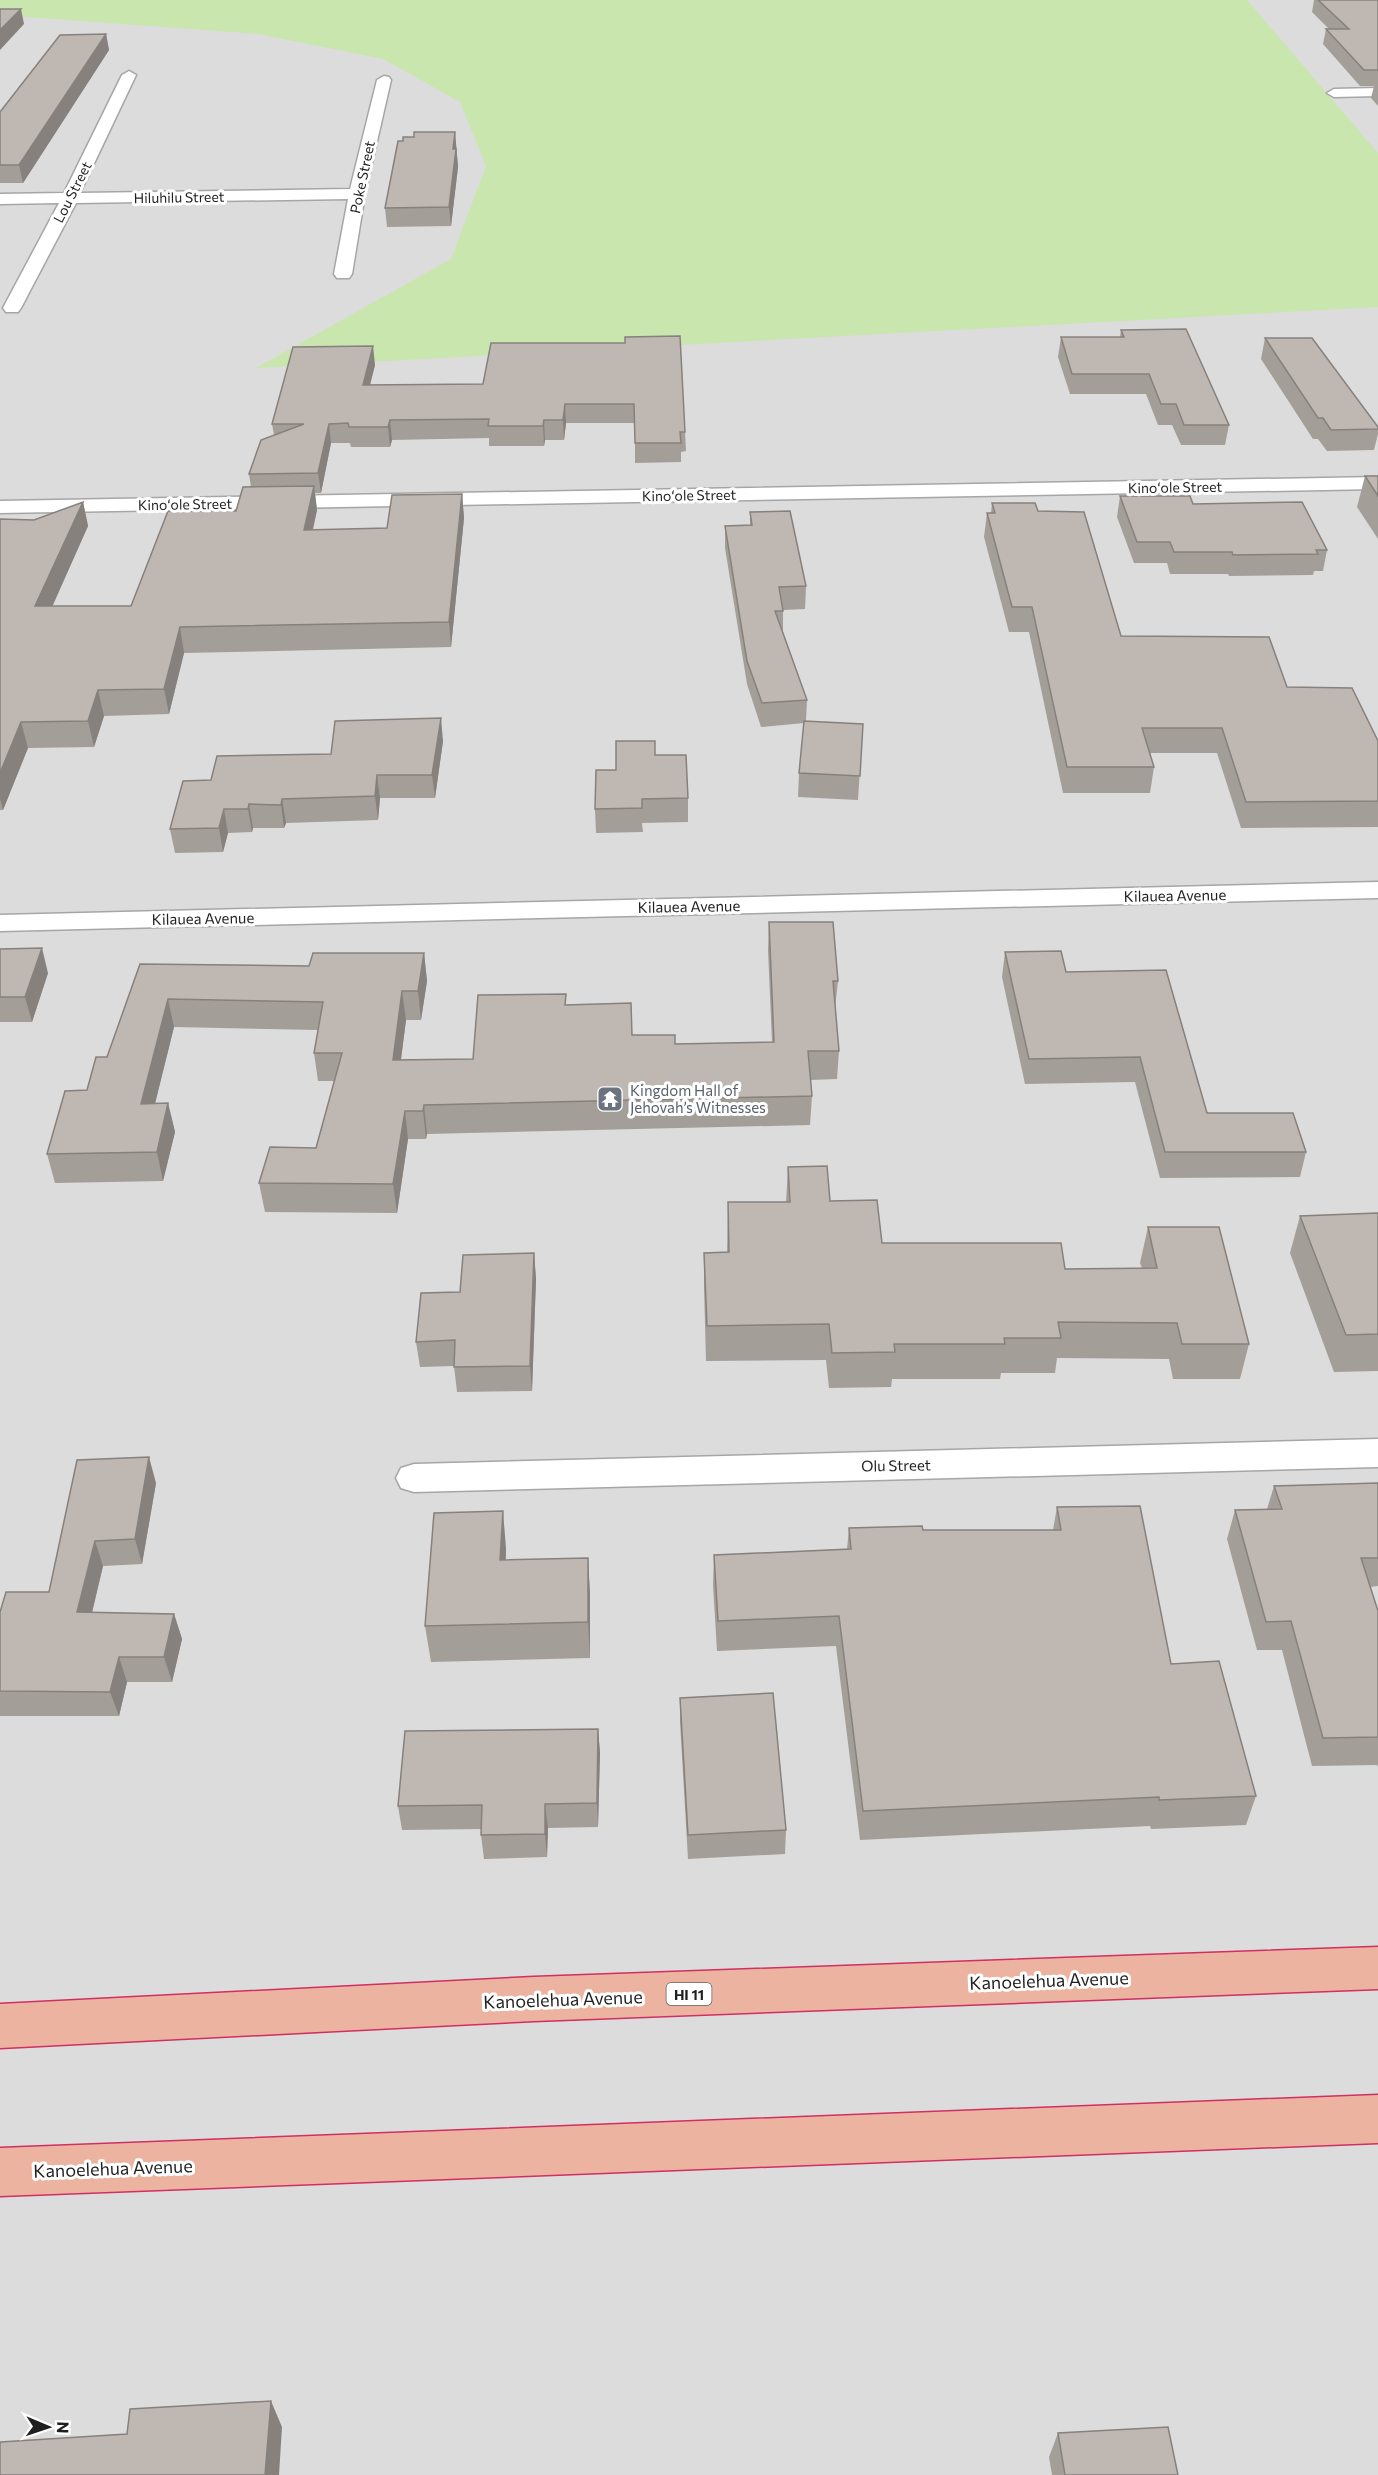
<svg xmlns="http://www.w3.org/2000/svg" width="1378" height="2475" viewBox="0 0 1378 2475" font-family="Commissioner,sans-serif">
	<style>
		.residential { fill: #dddcdc }
		.grass { fill: #c8e6ae }
		.lines { fill: none; stroke-linecap: round; stroke-linejoin: round }
		.minor-casing { stroke: #a6a6a6; stroke-width: 3 }
		.tertiary-casing { stroke: #a6a6a6; stroke-width: 3 }
		.trunk-casing { stroke: #d12f62; stroke-width: 3 }
		.minor { fill: #fff; fill-rule: evenodd }
		.tertiary { fill: #fff; fill-rule: evenodd }
		.trunk { fill: #ecb4a0; fill-rule: evenodd }
		.wall { fill: #a49e99 }
		.shaded-wall { fill: #86817d }
		.building { fill: #bfb8b2; stroke: #86817d; stroke-width: 1.5 }
		.labels { text-anchor: middle; dominant-baseline: central; stroke-width: 6; stroke-linejoin: round; paint-order: stroke }
		.far-street-label { font-size: 14px; fill: #1f1f1f; stroke: #fff }
		.shield { fill: #fff; stroke: #626262; stroke-width: 1.5 }
		.shield-label { font-size: 14px; font-weight: bold; fill: #1f1f1f }
		.street-label { font-size: 15px; fill: #1f1f1f; stroke: #fff }
		.worship-label { font-size: 15px; fill: #5b616d; stroke: #fff; text-anchor: start }
		.near-street-label { font-size: 18px; fill: #1f1f1f; stroke: #fff }
	</style>
	<rect width="100%" height="100%" fill="#efece6"/>
	<rect class="residential" x="0" y="0" width="1378" height="2475"/>
	<polygon class="grass" points="0,0 1247,0 1378,153 1378,307 256,368 451,259 486,166 460,102 383,59 258,34 0,15"/>
	<g class="lines">
		<g class="minor-casing">
			<g id="minor">
				<polygon points="129,71 136,75 80,193 350,189 377,80 384,76 389,77 391,80 365,194 352,274 349,278 337,278 334,274 348,199 76,203 21,308 18,312 6,312 3,308 59,203 0,204 0,194 64,193 122,75"/>
				<polygon points="1378,88 1378,96 1334,97 1327,93 1334,89"/>
				<polygon points="1378,1439 1378,1467 414,1492 401,1488 396,1478 401,1468 414,1464"/>
			</g>
		</g>
		<g class="tertiary-casing">
			<g id="tertiary">
				<polygon points="1378,477 1378,489 0,513 0,501"/>
				<polygon points="1378,882 1378,898 0,931 0,915"/>
			</g>
		</g>
		<g class="trunk-casing">
			<g id="trunk">
				<polygon points="1378,1947 1378,1989 534,2021 0,2048 0,2004 534,1977"/>
				<polygon points="1378,2095 1378,2143 0,2196 0,2148"/>
			</g>
		</g>
		<use href="#minor" class="minor"/>
		<use href="#tertiary" class="tertiary"/>
		<use href="#trunk" class="trunk"/>
	</g>
	<g class="wall">
		<polygon points="1314,0 1378,0 1378,106 1371,98 1374,86 1360,86 1323,44 1326,29 1329,29 1312,12"/>
		<polygon points="106,34 109,50 23,183 0,183 0,112"/>
		<polygon points="455,132 458,167 451,226 387,227 385,208 403,141 414,137"/>
		<polygon points="1121,330 1229,425 1225,445 1181,445 1172,425 1158,425 1146,394 1070,394 1058,357 1061,337 1120,337"/>
		<polygon points="1265,338 1378,427 1378,434 1374,450 1327,451 1318,439 1313,439 1261,359"/>
		<polygon points="625,343 685,432 686,451 681,452 681,462 635,463 635,423 566,423 564,440 545,440 544,446 489,446 489,438 392,440 390,447 351,447 350,443 331,443 321,493 315,493 317,510 313,530 387,528 462,494 464,518 451,647 184,653 169,714 104,716 94,747 28,748 3,810 0,810 0,519 34,520 83,502 88,526 52,606 131,606 236,511 251,487 249,474 274,435 272,424 375,365 370,385 483,384"/>
		<polygon points="1365,476 1378,476 1378,539 1357,507"/>
		<polygon points="1120,496 1193,504 1327,550 1323,571 1314,571 1313,575 1229,576 1228,574 1170,574 1167,563 1134,563 1117,517"/>
		<polygon points="992,503 1038,511 1121,636 1287,687 1378,741 1378,827 1241,828 1217,753 1150,753 1154,767 1150,793 1063,793 1029,632 1009,632 984,537 987,513 991,513"/>
		<polygon points="750,512 806,586 805,609 783,610 783,632 807,700 806,721 863,724 858,800 798,797 799,773 804,723 761,727 747,684 725,548 725,526 750,526"/>
		<polygon points="443,741 435,798 380,798 378,820 286,823 284,828 253,828 252,832 228,833 223,852 175,853 170,829 211,780 331,754"/>
		<polygon points="655,755 688,798 688,822 642,823 643,832 596,833 595,809 616,770"/>
		<polygon points="769,922 838,981 835,1009 839,1051 837,1079 810,1080 812,1096 810,1125 427,1134 426,1139 408,1139 397,1213 265,1212 259,1183 316,1148 334,1081 318,1081 314,1053 318,1030 174,1027 155,1103 168,1103 175,1132 163,1181 55,1183 47,1154 107,1057 140,964 309,966 424,953 427,981 421,1020 406,1020 401,1060 473,1059 566,994 566,1005 632,1035 675,1044 772,1042 768,950"/>
		<polygon points="0,949 48,973 32,1022 0,1022"/>
		<polygon points="1005,952 1066,972 1207,1113 1306,1152 1300,1177 1160,1178 1135,1082 1025,1084 1002,977"/>
		<polygon points="788,1167 882,1243 1065,1269 1142,1268 1140,1263 1148,1227 1249,1344 1240,1379 1173,1379 1169,1359 1057,1358 1055,1373 1001,1373 1000,1379 892,1379 891,1387 829,1388 826,1360 706,1361 704,1288 704,1253 727,1252 728,1202 786,1202"/>
		<polygon points="1378,1213 1378,1371 1334,1372 1290,1253 1300,1216"/>
		<polygon points="534,1253 536,1279 532,1391 457,1392 454,1366 420,1367 416,1342"/>
		<polygon points="77,1460 156,1483 142,1564 103,1566 92,1613 174,1614 182,1639 172,1682 127,1682 119,1716 0,1716 0,1612 49,1592"/>
		<polygon points="1378,1483 1378,1586 1370,1587 1378,1611 1378,1767 1377,1765 1312,1766 1282,1650 1257,1650 1227,1539 1235,1510 1267,1509 1274,1486"/>
		<polygon points="1057,1507 1171,1664 1256,1796 1246,1825 1151,1829 1150,1826 860,1840 836,1646 717,1651 713,1585 714,1555 847,1549 849,1528 923,1530 1053,1530"/>
		<polygon points="506,1548 506,1560 588,1558 590,1595 590,1658 431,1662 425,1626"/>
		<polygon points="680,1698 786,1830 785,1854 688,1859 680,1722"/>
		<polygon points="598,1729 600,1753 598,1827 548,1828 547,1857 484,1859 481,1835 481,1829 402,1830 398,1806"/>
		<polygon points="1058,2433 1178,2475 1052,2475 1049,2457"/>
	</g>
	<g class="shaded-wall">
		<polygon points="21,9 24,24 0,50 0,30"/>
		<polygon points="106,34 109,50 23,183 19,165"/>
		<polygon points="455,132 458,167 451,226 449,207 453,149"/>
		<polygon points="373,346 375,365 365,404 363,385"/>
		<polygon points="565,404 566,423 564,440 563,420"/>
		<polygon points="390,420 392,440 390,447 388,427"/>
		<polygon points="544,420 545,440 544,446 543,426"/>
		<polygon points="329,424 331,443 321,493 318,473"/>
		<polygon points="314,486 317,510 307,554 304,530"/>
		<polygon points="462,494 464,518 451,647 449,622"/>
		<polygon points="83,502 88,526 41,632 35,606"/>
		<polygon points="180,627 184,653 169,714 164,689"/>
		<polygon points="98,690 104,716 94,747 88,721"/>
		<polygon points="441,718 443,741 435,798 432,775"/>
		<polygon points="21,722 28,748 3,810 0,799 0,773"/>
		<polygon points="377,775 380,798 378,820 375,796"/>
		<polygon points="282,799 286,823 284,828 281,805"/>
		<polygon points="249,804 253,828 252,832 248,809"/>
		<polygon points="224,809 228,833 223,852 219,828"/>
		<polygon points="42,948 48,973 32,1022 25,997"/>
		<polygon points="424,953 427,981 421,1020 418,991"/>
		<polygon points="402,991 406,1020 397,1089 393,1060"/>
		<polygon points="168,999 174,1027 148,1132 141,1104"/>
		<polygon points="168,1103 175,1132 163,1181 157,1152"/>
		<polygon points="424,1105 427,1134 426,1139 423,1111"/>
		<polygon points="405,1111 408,1139 397,1213 393,1184"/>
		<polygon points="534,1253 536,1279 532,1391 530,1366"/>
		<polygon points="149,1457 156,1483 142,1564 135,1539"/>
		<polygon points="503,1511 506,1548 504,1596 500,1560"/>
		<polygon points="95,1541 103,1566 86,1637 77,1612"/>
		<polygon points="588,1558 590,1595 590,1658 588,1622"/>
		<polygon points="174,1614 182,1639 172,1682 164,1657"/>
		<polygon points="119,1657 127,1682 119,1716 110,1692"/>
		<polygon points="598,1729 600,1753 598,1827 597,1803"/>
		<polygon points="545,1804 548,1828 547,1857 545,1834"/>
		<polygon points="271,2401 282,2427 279,2475 265,2475"/>
	</g>
	<g class="building">
		<polygon points="1318,0 1378,0 1378,70 1364,70 1326,29 1349,29"/>
		<polygon points="0,9 21,9 0,30"/>
		<polygon points="106,34 19,165 0,165 0,112 60,35"/>
		<polygon points="414,132 455,132 453,149 456,149 449,207 385,208 398,141 403,141 403,137 414,137"/>
		<polygon points="1186,329 1229,425 1184,425 1176,404 1161,404 1149,374 1072,374 1061,337 1124,337 1121,330"/>
		<polygon points="680,336 685,432 680,432 681,443 635,443 634,404 565,404 563,420 544,420 543,426 488,426 489,419 390,420 388,427 349,427 348,423 329,424 318,473 249,474 261,440 304,424 272,424 293,347 373,346 363,385 483,384 491,343 625,343 625,337"/>
		<polygon points="1265,338 1312,338 1378,427 1378,429 1331,430 1323,418 1318,418"/>
		<polygon points="1365,476 1378,476 1378,496"/>
		<polygon points="314,486 304,530 387,528 392,495 462,494 449,622 180,627 164,689 98,690 88,721 21,722 0,773 0,519 34,520 83,502 35,606 131,606 168,511 236,511 243,487"/>
		<polygon points="1120,496 1190,496 1193,504 1302,502 1327,550 1316,550 1318,554 1233,555 1232,552 1174,552 1170,542 1137,542"/>
		<polygon points="992,503 1035,503 1038,511 1084,512 1121,636 1269,637 1287,687 1352,688 1378,741 1378,801 1246,802 1222,728 1142,728 1154,767 1067,767 1032,607 1012,607 987,513 995,513"/>
		<polygon points="790,511 806,586 779,587 783,611 775,611 807,700 762,703 747,661 725,526 752,525 750,512"/>
		<polygon points="441,718 432,775 377,775 375,796 282,799 281,805 249,804 248,809 224,809 219,828 170,829 183,781 211,780 217,756 331,754 335,721"/>
		<polygon points="804,721 863,724 860,776 799,773"/>
		<polygon points="616,741 655,741 655,755 686,755 688,798 642,799 642,808 595,809 596,770 616,770"/>
		<polygon points="769,922 833,922 838,981 833,981 839,1051 808,1051 812,1096 424,1105 423,1111 405,1111 393,1184 259,1183 270,1147 316,1148 342,1053 314,1053 323,1002 168,999 141,1104 168,1103 157,1152 47,1154 65,1091 87,1090 96,1057 107,1057 140,964 309,966 313,953 424,953 418,991 402,991 393,1060 473,1059 478,995 566,994 565,1005 631,1003 632,1035 675,1035 675,1044 774,1042"/>
		<polygon points="42,948 25,997 0,997 0,949"/>
		<polygon points="1061,951 1066,972 1166,970 1207,1113 1293,1113 1306,1152 1165,1152 1140,1057 1029,1059 1005,952"/>
		<polygon points="827,1166 830,1201 877,1200 882,1243 1061,1243 1065,1269 1157,1268 1148,1227 1219,1227 1249,1344 1182,1344 1177,1323 1058,1322 1061,1338 1004,1338 1005,1344 894,1344 895,1352 832,1353 829,1324 707,1326 704,1253 729,1252 728,1202 790,1202 788,1167"/>
		<polygon points="1378,1213 1378,1334 1346,1335 1300,1216"/>
		<polygon points="534,1253 530,1366 454,1367 455,1340 416,1342 421,1293 460,1292 463,1255"/>
		<polygon points="149,1457 135,1539 95,1541 77,1612 174,1614 164,1657 119,1657 110,1692 0,1691 0,1612 6,1592 49,1592 77,1460"/>
		<polygon points="1378,1483 1378,1558 1361,1558 1378,1611 1378,1737 1323,1738 1291,1621 1266,1622 1235,1510 1282,1509 1274,1486"/>
		<polygon points="1140,1506 1171,1664 1219,1661 1256,1796 1159,1800 1159,1797 863,1811 839,1616 718,1621 714,1555 851,1549 849,1528 922,1526 923,1530 1061,1530 1057,1507"/>
		<polygon points="503,1511 500,1560 588,1558 588,1622 425,1626 434,1513"/>
		<polygon points="773,1693 786,1830 688,1835 680,1698"/>
		<polygon points="598,1729 597,1803 545,1804 545,1834 481,1835 482,1805 398,1806 405,1731"/>
		<polygon points="271,2401 265,2475 0,2475 0,2442 127,2434 130,2409"/>
		<polygon points="1168,2427 1178,2475 1065,2475 1058,2433"/>
	</g>
	<defs>
		<g id="temple-square" transform="scale(1.35)"><rect x="-9" y="-9" width="18" height="18" rx="4" fill="#6b7280" stroke="#fff"/><path d="M0-6L5-2H3V0L6.5 2.5H4V6H1.5V3h-3V6H-4V2.5H-6.5L-3 0V-2H-5Z" fill="#fff"/></g>
	</defs>
	<g fill-rule="evenodd">
		<use href="#temple-square" x="610" y="1099"/>
	</g>
	<g class="labels">
		<g class="far-street-label">
			<text transform="translate(362 177) rotate(-78)">Poke Street</text>
			<text transform="translate(72 192) rotate(-63)">Lou Street</text>
			<text transform="translate(179 197) rotate(-1)">Hiluhilu Street</text>
			<text transform="translate(1175 487) rotate(-1)">Kinoʻole Street</text>
			<text transform="translate(689 495) rotate(-1)">Kinoʻole Street</text>
			<text transform="translate(185 504) rotate(-1)">Kinoʻole Street</text>
		</g>
		<rect class="shield" x="666.5" y="1983" width="45" height="22" rx="4.5"/>
		<g class="shield-label">
			<text x="689" y="1994">HI 11</text>
		</g>
		<g class="street-label">
			<text transform="translate(1175 895) rotate(-1)">Kilauea Avenue</text>
			<text transform="translate(689 906) rotate(-1)">Kilauea Avenue</text>
			<text transform="translate(203 918) rotate(-1)">Kilauea Avenue</text>
			<text transform="translate(896 1465) rotate(-1)">Olu Street</text>
		</g>
		<g class="worship-label">
			<text x="630" y="1090">Kingdom Hall of<tspan x="630" dy="17">Jehovah’s Witnesses</tspan></text>
		</g>
		<g class="near-street-label">
			<text transform="translate(1049 1980) rotate(-2)">Kanoelehua Avenue</text>
			<text transform="translate(563 1999) rotate(-2)">Kanoelehua Avenue</text>
			<text transform="translate(113 2168) rotate(-2)">Kanoelehua Avenue</text>
		</g>
	</g>
	<g transform="translate(48 2427) rotate(92)" stroke="#ffffff" stroke-width="4.5" paint-order="stroke">
	<path d="M0-4.5L10 22L0 15L-10 22Z" fill="#1f1f1f"/>
	<text y="-9" font-size="16" font-weight="bold" text-anchor="middle" fill="#1f1f1f">N</text>
	</g>
</svg>
